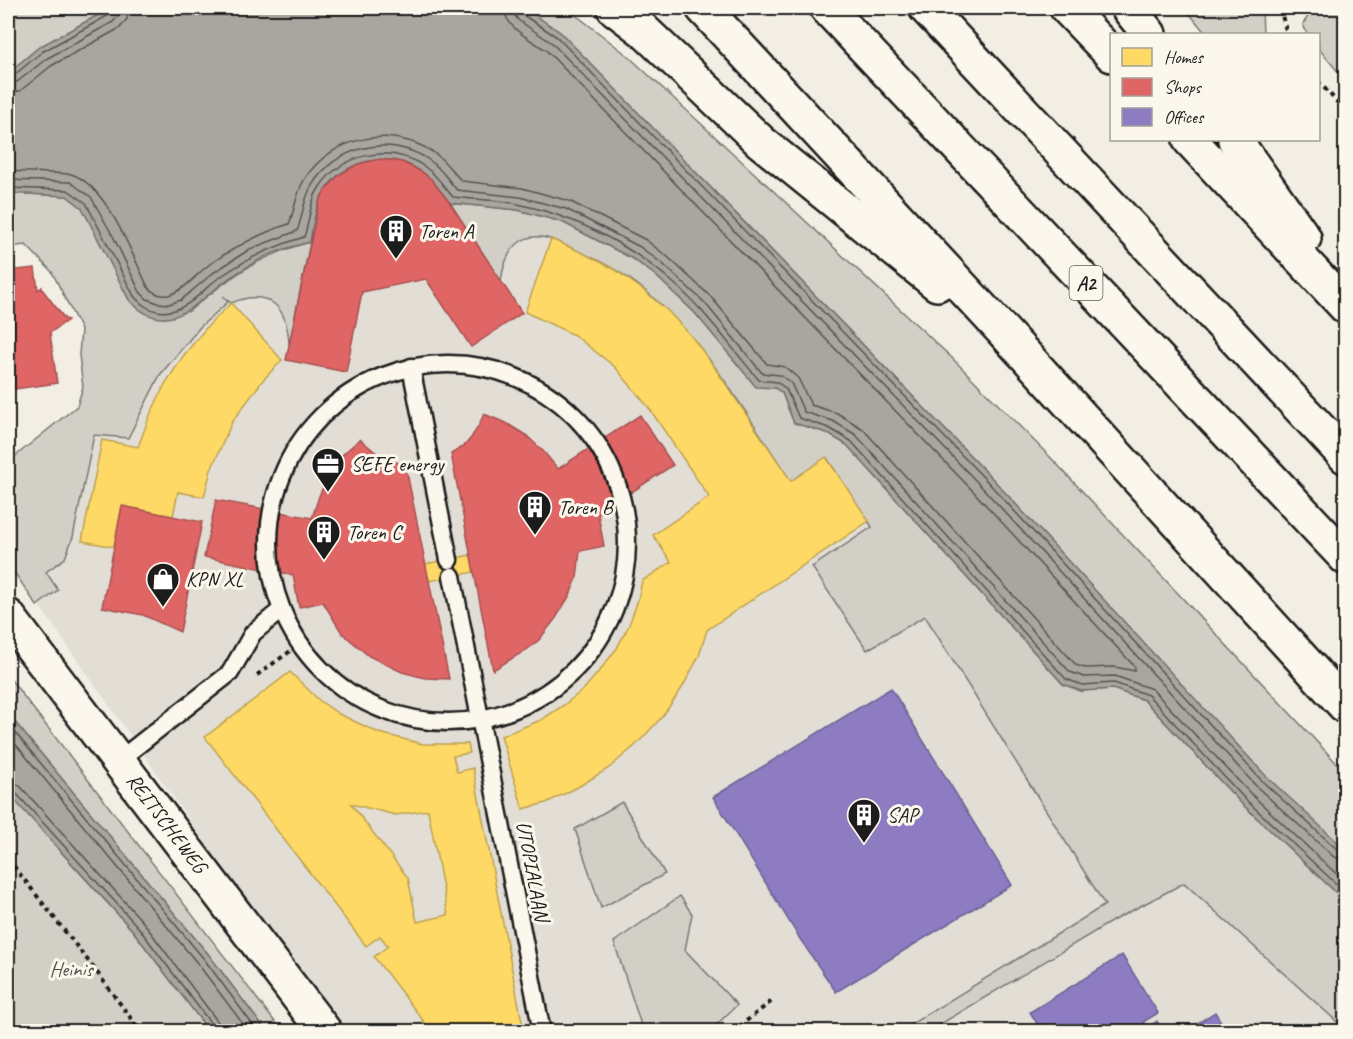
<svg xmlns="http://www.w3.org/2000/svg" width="1353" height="1039" viewBox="0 0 1353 1039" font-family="Caveat,sans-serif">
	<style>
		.built { fill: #e2ded5 }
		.green { fill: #d2cfc6; stroke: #777671; stroke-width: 1.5 }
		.water { fill: #a9a6a0; stroke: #716f6b; stroke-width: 1.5 }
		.homes { fill: #ffd966; stroke: #bba050; stroke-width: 1.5; fill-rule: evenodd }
		.shops { fill: #e06666; stroke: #a55050; stroke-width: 1.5 }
		.offices { fill: #8e7cc3; stroke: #6c5f91; stroke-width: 1.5 }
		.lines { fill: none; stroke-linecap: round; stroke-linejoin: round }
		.shore { stroke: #545351; stroke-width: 1.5 }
		.lane-casing { stroke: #1c1c1c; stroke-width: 21 }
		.secondary-casing { stroke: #1c1c1c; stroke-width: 38 }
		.highway-casing { stroke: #1c1c1c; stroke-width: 38 }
		.path { stroke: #1c1c1c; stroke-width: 4; stroke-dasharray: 4.5 4.5; stroke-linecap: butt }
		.lane { stroke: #fbf7ec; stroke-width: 16 }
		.secondary { stroke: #fbf7ec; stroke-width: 33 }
		.highway { stroke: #fbf7ec; stroke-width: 33 }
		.labels { text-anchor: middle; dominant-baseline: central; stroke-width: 6; stroke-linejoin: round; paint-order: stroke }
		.shield { fill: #fbf7ec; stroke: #5f5e5a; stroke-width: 1.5 }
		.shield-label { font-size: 20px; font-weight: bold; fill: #1c1c1c }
		.poi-label { font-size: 21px; fill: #1c1c1c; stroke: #fbf7ec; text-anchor: start }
		.street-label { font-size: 21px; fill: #1c1c1c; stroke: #fbf7ec }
		.park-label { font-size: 21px; fill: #53524f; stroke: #fbf7ec }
	</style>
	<rect width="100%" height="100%" fill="#f2eee4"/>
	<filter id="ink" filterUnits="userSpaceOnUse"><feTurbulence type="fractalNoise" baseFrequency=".0167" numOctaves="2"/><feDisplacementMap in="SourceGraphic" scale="12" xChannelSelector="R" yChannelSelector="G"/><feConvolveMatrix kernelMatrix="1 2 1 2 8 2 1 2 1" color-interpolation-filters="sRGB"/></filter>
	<g filter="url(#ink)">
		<polygon class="built" points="379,107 659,259 1345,966 1345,1031 337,1031 8,561 8,462 77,406 82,383 79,339"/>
		<g class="green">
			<polygon points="8,8 111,8 39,47 8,73"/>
			<polygon points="524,8 565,8 581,19 627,55 766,184 952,358 1054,461 1345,772 1345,849 1267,778 989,475 560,32"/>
			<polygon points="1185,8 1262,8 1263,34 1206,34"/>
			<polygon points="1319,8 1345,8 1345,80 1319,49 1318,34 1307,34 1303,24 1310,13"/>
			<path d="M 8,193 L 67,196 L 83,208 L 102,244 L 188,312 C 228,278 258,256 310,242 L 289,345 C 288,307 269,287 231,303 L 223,296 L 228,302 L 200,327 L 160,375 L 128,438 L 94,435 L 73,537 L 65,558 L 46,572 L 58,590 L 37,606 L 8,563 L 8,462 L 77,406 L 83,387 L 79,355 L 81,330 L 52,272 L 26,245 L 8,247 Z"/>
			<path d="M 450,203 L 518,210 L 562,222 L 633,259 L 655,275 L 695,313 L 756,386 L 775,388 L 782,393 L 794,423 L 827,433 L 847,445 L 1063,684 L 1081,691 L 1113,689 L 1144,700 L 1241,803 L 1345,901 L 1345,1029 L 1184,883 L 1114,920 L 929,1031 L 900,1031 L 1105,905 L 925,616 L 867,650 L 812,567 L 872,527 L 827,458 L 791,481 C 746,415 706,340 643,289 C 617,268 586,254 555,241 C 521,227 505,251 501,281 Z"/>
			<polygon points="8,676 282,1031 266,1031 209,955 8,714"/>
			<polygon points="8,729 52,842 133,931 209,1031 8,1031"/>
			<polygon points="622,802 665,874 601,908 575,829"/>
			<polygon points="680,896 692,914 685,950 737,1005 710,1031 643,1031 614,942"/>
		</g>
		<g class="water">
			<path d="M 111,8 L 524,8 L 560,32 L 989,475 L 1267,777 L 1345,849 L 1345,901 L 1241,803 L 1144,700 L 1113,689 L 1081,691 L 1063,684 L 847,445 L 827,433 L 794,423 L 782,393 L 775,388 L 756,387 L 695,313 L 655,275 L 633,259 L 562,222 L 518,210 L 450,203 C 441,192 433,179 422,172 C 390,149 344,159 324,192 C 315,207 313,225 310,242 C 291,247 270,252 254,263 C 242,270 229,277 219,286 C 189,310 164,337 129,300 L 82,208 L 67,196 L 8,193 L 8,73 L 39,47 Z"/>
			<polygon points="8,714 209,955 266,1031 209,1031 133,931 8,793"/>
		</g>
		<g class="homes">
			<polygon points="551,239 583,253 614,269 642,289 669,312 692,337 713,365 791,481 826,457 869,521 707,630 699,656 682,688 662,717 637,744 609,768 578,787 546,803 523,809 501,736 541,720 564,705 584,689 601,669 617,648 629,625 638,600 642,581 671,562 653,535 709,497 649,408 615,367 574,335 525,312"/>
			<polygon points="231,303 282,360 263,380 232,422 211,470 204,497 178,492 173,516 122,506 114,547 82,541 102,440 138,447 150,415 165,384 184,355 206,328"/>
			<polygon points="471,555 474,572 429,581 425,564"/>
			<path d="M 290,672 L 320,701 L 339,714 L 379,733 L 423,744 L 468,744 L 470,753 L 453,756 L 457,772 L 473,768 L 524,1032 L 432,1032 L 374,957 L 388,946 L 380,936 L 366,946 L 205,737 ZM 351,804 L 396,815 L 428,810 L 448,915 L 417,922 L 408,878 Z"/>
		</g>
		<g class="shops">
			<polygon points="380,159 402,162 422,172 431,179 450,203 522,313 471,347 426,279 396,285 362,292 346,372 286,360 319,202 324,192 339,175 358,164"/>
			<polygon points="35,268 38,290 42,287 42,289 65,319 68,320 50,333 57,383 8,390 8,271"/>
			<polygon points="484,414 506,423 526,435 543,451 558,469 640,415 673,465 598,514 604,546 580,551 577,578 570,595 556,618 539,640 528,649 493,670 451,454 463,447 471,438 478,427"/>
			<polygon points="360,439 380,456 398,463 405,463 449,679 425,678 402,672 369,656 342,633 323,602 299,607 293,575 204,557 216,500 312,518 319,496 329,474 342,455"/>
			<polygon points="122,506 202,522 180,632 143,615 102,607"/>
		</g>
		<g class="offices">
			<polygon points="891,688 1012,885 836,992 800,939 713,797"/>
			<polygon points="1122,955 1158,1013 1143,1022 1147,1028 1157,1021 1163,1032 1042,1032 1030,1012"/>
			<polygon points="1215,1012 1227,1032 1184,1032"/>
		</g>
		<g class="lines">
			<g class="shore">
				<polyline points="514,8 514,14 518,20 552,43 979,484 1257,787 1334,857 1346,860"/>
				<polyline points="521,8 523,15 557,37 985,479 1263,782 1339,851 1346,853"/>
				<polyline points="8,77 13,76 42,52 109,15 112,8"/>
				<polyline points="8,84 17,82 46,59 113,22 119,15 120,8"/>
				<polyline points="8,93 20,91 51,66 120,28 127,19 129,8"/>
				<path d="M 8,171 L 71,174 C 107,185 132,255 148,287 C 153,293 160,296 168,295 C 184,292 197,273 210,264 C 235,247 260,233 289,224 C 295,209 296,194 304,180 C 331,136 390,125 433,152 C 445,160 452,172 462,181 L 522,188 L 569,201 L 646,240 L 669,258 L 711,297 L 767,364 L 785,367 L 798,378 L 811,405 L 837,413 L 863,429 L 1076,665 L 1085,668 L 1115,667 L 1135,671 L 1135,667 L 973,491 L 546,50 C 530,39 506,29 504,8"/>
				<path d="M 8,180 L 70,182 L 91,197 L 114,238 L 140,292 L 147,299 L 158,303 L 169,304 L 181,300 L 213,273 L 250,249 L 297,231 C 303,216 303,201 311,187 C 335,145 390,134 429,160 C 441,168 448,180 457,190 L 520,197 L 566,209 L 640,247 L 664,265 L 705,303 L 762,373 L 780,375 L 791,383 L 804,412 L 833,421 L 856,435 L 1070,672 L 1084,677 L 1115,676 L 1152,689 L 1250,793 L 1346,883"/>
				<path d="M 8,188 L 68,190 L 86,203 L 134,296 C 143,307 156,314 171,311 C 191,307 204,288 220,277 C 248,258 272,247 304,237 C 310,221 309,203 319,188 C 342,153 390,143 425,167 C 437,175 444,187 453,197 C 476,200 500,199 522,205 C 589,220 654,258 700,309 C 721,332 739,357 759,380 L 777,382 L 786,389 L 799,418 L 829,428 L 851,441 L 1066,679 L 1082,685 L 1114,683 L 1148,695 L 1245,799 L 1346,893"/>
				<polyline points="8,724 204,959 258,1032"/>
				<polyline points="8,735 198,964 249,1032"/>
				<polyline points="8,782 20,786 143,922 218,1022 221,1032"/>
				<polyline points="8,790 15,792 138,927 212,1025 213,1032"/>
			</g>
			<g class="lane-casing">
				<g id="lane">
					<circle cx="448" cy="543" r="179"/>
					<polyline points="411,367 449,560"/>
					<polyline points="452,576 542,1032"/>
					<polyline points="119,760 230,673 253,633 281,610"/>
				</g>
			</g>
			<g class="secondary-casing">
				<polyline id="secondary" points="8,616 325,1032"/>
			</g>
			<g class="highway-casing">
				<g id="highway">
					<polyline points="614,8 643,30 761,142 937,284"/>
					<polyline points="703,8 1027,357 1346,707"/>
					<polyline points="827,8 1346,558"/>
					<polyline points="926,8 1346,457"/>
					<polyline points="1067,8 1112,55"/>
					<polyline points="1128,8 1149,34"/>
					<polyline points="1190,140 1346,307"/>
					<polyline points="1235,140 1304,238"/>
				</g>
			</g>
			<g class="path">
				<polyline points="1280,8 1287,34"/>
				<polyline points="1318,81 1346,112"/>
				<polyline points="257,675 299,645"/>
				<polyline points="8,859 93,967 141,1032"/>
				<polyline points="732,1032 772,1001"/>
			</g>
			<use href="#lane" class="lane"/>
			<use href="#secondary" class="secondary"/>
			<use href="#highway" class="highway"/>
		</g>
	</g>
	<defs>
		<g id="building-pin" transform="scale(1.725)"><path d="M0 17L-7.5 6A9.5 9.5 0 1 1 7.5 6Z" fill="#1c1c1c" stroke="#fbf7ec"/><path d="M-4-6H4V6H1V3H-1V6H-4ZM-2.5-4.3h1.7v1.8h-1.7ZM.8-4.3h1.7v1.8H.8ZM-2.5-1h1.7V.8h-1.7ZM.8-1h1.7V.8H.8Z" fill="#fff"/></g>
		<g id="office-pin" transform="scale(1.725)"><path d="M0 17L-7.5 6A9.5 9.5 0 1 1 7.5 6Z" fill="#1c1c1c" stroke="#fbf7ec"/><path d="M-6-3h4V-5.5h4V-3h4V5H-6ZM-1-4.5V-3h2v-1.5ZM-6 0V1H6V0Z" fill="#fff"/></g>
		<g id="shop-pin" transform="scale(1.725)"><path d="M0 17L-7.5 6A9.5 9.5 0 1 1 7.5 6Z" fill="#1c1c1c" stroke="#fbf7ec"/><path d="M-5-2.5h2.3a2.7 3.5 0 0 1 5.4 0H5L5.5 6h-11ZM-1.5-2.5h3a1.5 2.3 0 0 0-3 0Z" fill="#fff"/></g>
	</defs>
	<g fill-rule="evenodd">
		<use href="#building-pin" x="396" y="231"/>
		<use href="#office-pin" x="328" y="464"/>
		<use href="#building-pin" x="535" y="507"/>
		<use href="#building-pin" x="324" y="532"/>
		<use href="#shop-pin" x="163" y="579"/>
		<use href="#building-pin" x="864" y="815"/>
	</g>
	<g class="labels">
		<rect class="shield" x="1069.5" y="266" width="33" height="34" rx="4.5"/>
		<g class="shield-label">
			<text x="1086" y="283">A2</text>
		</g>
		<g class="poi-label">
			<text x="419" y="231">Toren A</text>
			<text x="351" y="464">SEFE energy</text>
			<text x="558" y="507">Toren B</text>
			<text x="347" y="532">Toren C</text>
			<text x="186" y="579">KPN XL</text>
			<text x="887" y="815">SAP</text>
		</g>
		<g class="street-label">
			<text transform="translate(167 823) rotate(53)">REITSCHEWEG</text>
			<text transform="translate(533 871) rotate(79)">UTOPIALAAN</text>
		</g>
		<g class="park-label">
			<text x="71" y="969">Heinis</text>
		</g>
	</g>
	<rect width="1353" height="1039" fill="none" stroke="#fbf7ec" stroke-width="30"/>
	<rect x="15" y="15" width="1323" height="1009" fill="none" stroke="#1c1c1c" stroke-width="2" filter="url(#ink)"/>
	<rect x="1110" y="33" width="210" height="108" fill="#fbf7ec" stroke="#a29f99" stroke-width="1.5"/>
	<rect x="1122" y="48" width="30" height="18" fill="#ffd966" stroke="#a29f99" stroke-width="1.5"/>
	<text x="1164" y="63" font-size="18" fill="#1c1c1c">Homes</text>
	<rect x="1122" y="78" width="30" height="18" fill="#e06666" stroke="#a29f99" stroke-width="1.5"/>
	<text x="1164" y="93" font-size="18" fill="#1c1c1c">Shops</text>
	<rect x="1122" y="108" width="30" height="18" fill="#8e7cc3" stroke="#a29f99" stroke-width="1.5"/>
	<text x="1164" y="123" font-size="18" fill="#1c1c1c">Offices</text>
</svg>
